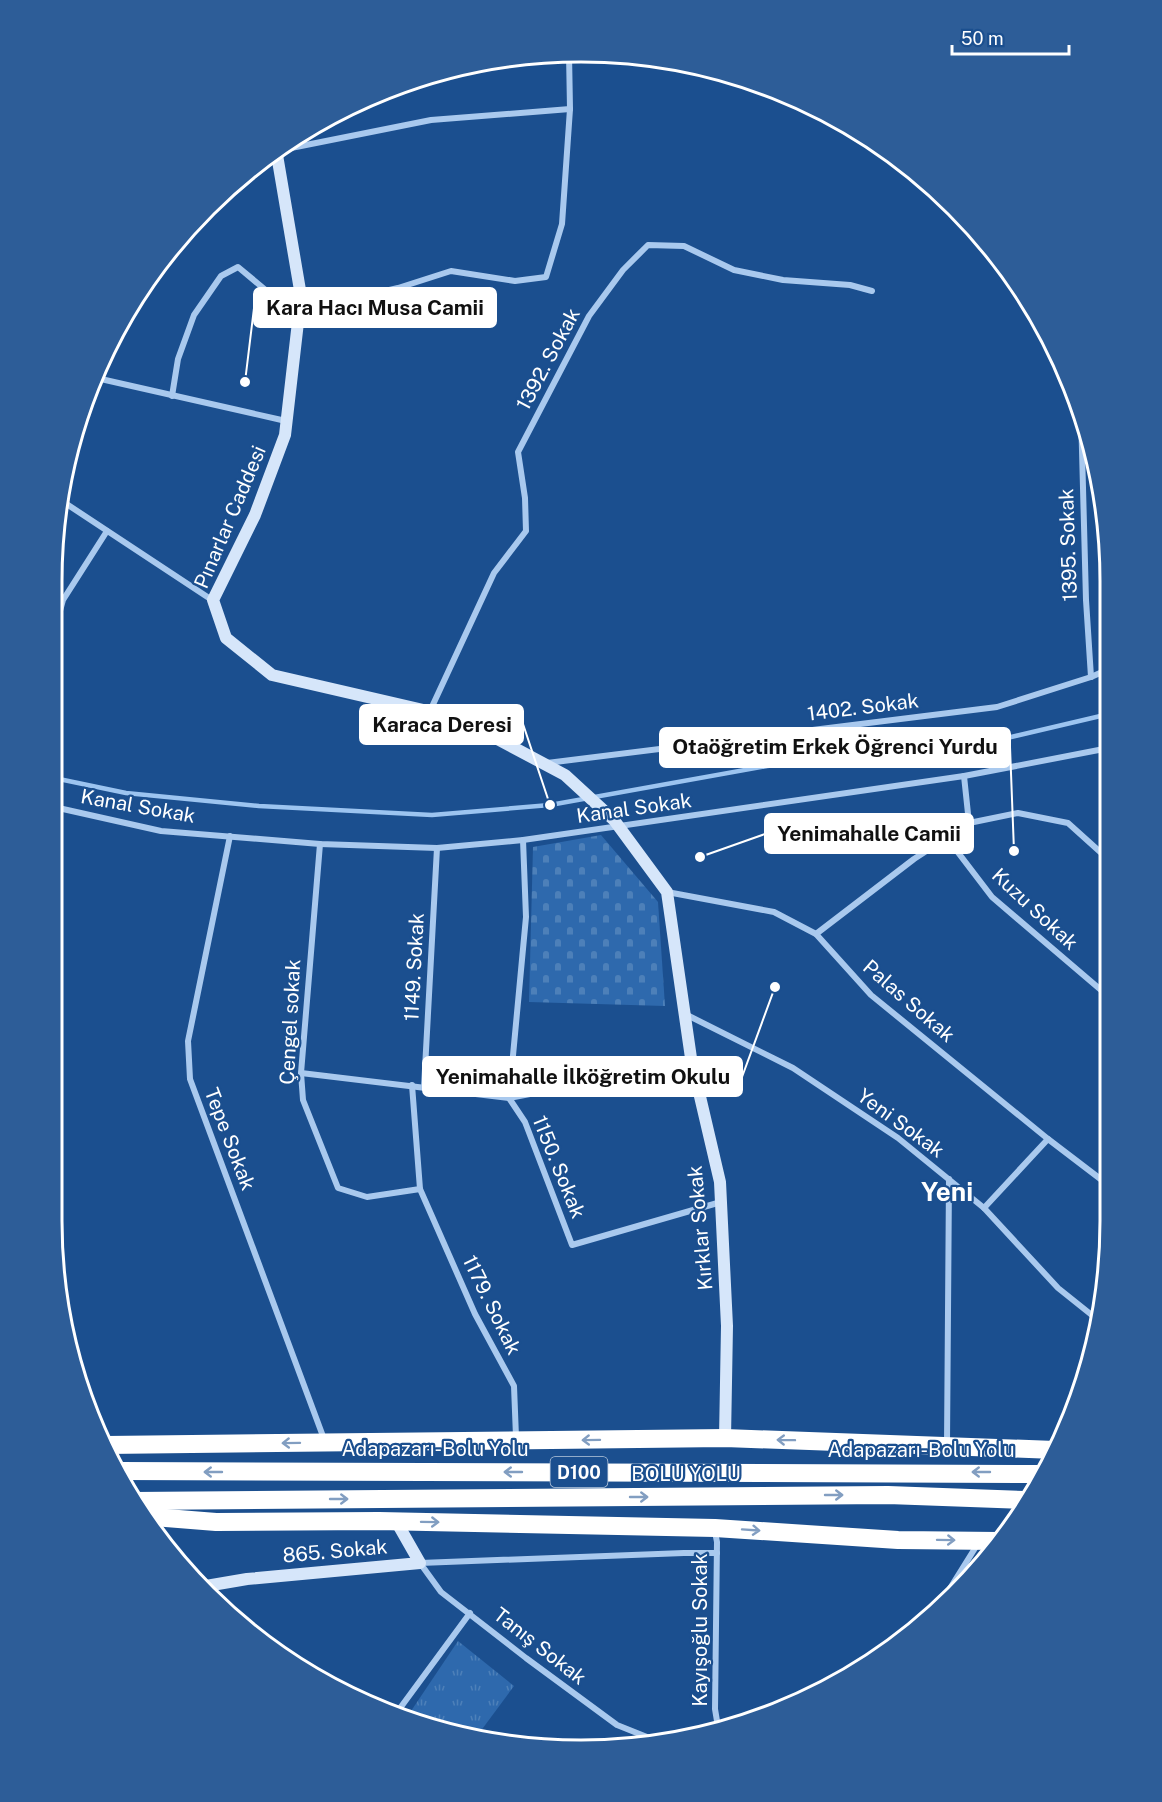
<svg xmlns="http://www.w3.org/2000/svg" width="1162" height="1802" viewBox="0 0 1162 1802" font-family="'Public Sans',sans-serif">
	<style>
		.cemetery { fill: url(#cemetery-stones) }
		.park { fill: url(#park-tufts) }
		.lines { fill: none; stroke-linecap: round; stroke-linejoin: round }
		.stream { stroke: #9cc4f0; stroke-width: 4.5 }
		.street { stroke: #a9c9ee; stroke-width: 6 }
		.secondary { stroke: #d6e6fa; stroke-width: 12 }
		.highway { stroke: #fff; stroke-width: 18 }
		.oneway { stroke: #829ec1 }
		.labels { text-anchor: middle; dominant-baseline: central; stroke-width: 4.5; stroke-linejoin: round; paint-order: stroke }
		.shield { fill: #1b4f8f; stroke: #bbcadd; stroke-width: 1.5 }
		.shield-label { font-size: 18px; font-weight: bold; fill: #fff }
		.street-label { font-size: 20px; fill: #fff; stroke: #1b4f8f }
		.district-label { font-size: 26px; font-weight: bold; fill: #fff; stroke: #1b4f8f }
		.rim { fill: none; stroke: #fff; stroke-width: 3 }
		.leader { fill: none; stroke: #fff; stroke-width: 2 }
		.callout-dot { fill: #fff; stroke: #1b4f8f; stroke-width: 2 }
		.callout { fill: #fff; stroke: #fff; stroke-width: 2 }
		.callout-label { font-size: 21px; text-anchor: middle; font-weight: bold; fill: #111 }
	</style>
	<defs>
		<pattern id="cemetery-stones" width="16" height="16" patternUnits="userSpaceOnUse" patternTransform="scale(1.5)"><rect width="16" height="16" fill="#2e69ad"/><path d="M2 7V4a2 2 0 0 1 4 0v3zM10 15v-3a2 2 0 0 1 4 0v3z" fill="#4d80b9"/></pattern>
		<pattern id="park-tufts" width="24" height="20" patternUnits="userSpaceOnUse" patternTransform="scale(1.5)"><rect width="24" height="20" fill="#2e69ad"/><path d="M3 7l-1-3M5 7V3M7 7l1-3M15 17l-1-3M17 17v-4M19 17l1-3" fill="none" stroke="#4d80b9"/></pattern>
	</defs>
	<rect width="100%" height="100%" fill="#1b4f8f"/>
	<polygon class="cemetery" points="601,835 658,902 665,1006 529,1002 533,847"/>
	<polygon class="park" points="458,1641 514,1686 477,1736 410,1723 405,1720"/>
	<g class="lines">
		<polyline class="stream" points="54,778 126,793 259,806 432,815 550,805 767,766 990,742 1109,714"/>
		<g class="street">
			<polyline points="276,151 431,120 570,109"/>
			<polyline points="92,377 286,421"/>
			<polyline points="172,396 178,359 194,315 221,276 238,267 298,317 338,302 398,288 451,271 515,281 546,277 562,224 570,109 569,53"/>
			<polyline points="1081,413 1086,600 1091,677"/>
			<polyline points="59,499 212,600"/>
			<polyline points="55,629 63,600 107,531"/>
			<polyline points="430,711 494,573 526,531 525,498 518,452 589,316 623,270 648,245 684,246 734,270 783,280 850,285 872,291"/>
			<polyline points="547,763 997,707 1091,677 1109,669"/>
			<polyline points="964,776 969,823"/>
			<polyline points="54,807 161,831 320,844 437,848 523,840 964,776 1109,748"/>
			<polyline points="230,836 188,1041 190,1079 324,1439"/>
			<polyline points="947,838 992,897 1108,996"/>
			<polyline points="523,840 526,917 509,1098 525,1122 572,1245 721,1202"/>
			<polyline points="320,844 301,1073 303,1100 338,1188 367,1197 420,1189 412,1085"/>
			<polyline points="667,892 774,912 816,934 871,995 1048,1139 1107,1184"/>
			<polyline points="816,934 914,859 969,823 1018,813 1068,823 1108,859"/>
			<polyline points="685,1014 793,1068 898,1138 984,1208 1058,1288 1098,1320"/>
			<polyline points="301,1073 509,1098 587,1083 691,1058"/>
			<polyline points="424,1087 437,848"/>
			<polyline points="420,1189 475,1314 514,1386 516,1437"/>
			<polyline points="984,1208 1048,1139"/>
			<polyline points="947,1444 949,1179"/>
			<polyline points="715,1532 717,1542 715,1709 719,1733"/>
			<polyline points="420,1563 684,1553 717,1553"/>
			<polyline points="420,1563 441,1592 526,1658 617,1725 652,1739"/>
			<polyline points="939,1606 977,1545"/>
			<polyline points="395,1715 470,1613"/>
		</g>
		<g class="secondary">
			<polyline points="276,149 301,296 285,435 255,515 213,600 226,638 272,675 458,718 565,775 614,820 667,892 691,1058 720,1182 727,1326 725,1438"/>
			<polyline points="206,1586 247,1579 420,1563 396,1521"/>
		</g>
		<g class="highway">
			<polyline points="106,1445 725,1438 1055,1450"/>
			<polyline points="119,1471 1040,1474"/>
			<polyline points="133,1501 888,1495 1024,1500"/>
			<polyline points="141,1516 216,1522 379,1521 715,1528 898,1540 998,1541"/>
		</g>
	</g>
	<defs><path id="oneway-shaft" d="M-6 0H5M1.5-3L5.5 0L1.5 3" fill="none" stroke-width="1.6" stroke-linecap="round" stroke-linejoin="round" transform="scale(1.5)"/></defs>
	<g class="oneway">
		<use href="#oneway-shaft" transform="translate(591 1440) rotate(179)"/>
		<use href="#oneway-shaft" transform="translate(786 1440) rotate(-179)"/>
		<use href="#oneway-shaft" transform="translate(291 1443) rotate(179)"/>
		<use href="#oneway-shaft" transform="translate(213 1472) rotate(-180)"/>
		<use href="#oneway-shaft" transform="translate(513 1472) rotate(-180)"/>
		<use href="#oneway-shaft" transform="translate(981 1472) rotate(180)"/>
		<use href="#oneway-shaft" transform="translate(834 1495)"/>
		<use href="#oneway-shaft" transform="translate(639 1497)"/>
		<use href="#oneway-shaft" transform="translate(339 1499)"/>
		<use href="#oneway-shaft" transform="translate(430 1522) rotate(1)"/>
		<use href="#oneway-shaft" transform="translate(751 1530) rotate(4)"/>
		<use href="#oneway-shaft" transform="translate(946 1540) rotate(1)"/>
	</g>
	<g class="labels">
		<rect class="shield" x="550.5" y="1457" width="57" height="30" rx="4.5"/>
		<g class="shield-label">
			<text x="579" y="1472">D100</text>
		</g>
		<g class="street-label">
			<text transform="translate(548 359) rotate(-62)">1392. Sokak</text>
			<text transform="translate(230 517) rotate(-67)">Pınarlar Caddesi</text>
			<text transform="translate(1068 545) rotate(-92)">1395. Sokak</text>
			<text transform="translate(863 707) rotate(-7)">1402. Sokak</text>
			<text transform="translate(138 806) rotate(10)">Kanal Sokak</text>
			<text transform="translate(634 808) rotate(-8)">Kanal Sokak</text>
			<text transform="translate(1035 909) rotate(43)">Kuzu Sokak</text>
			<text transform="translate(414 967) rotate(-87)">1149. Sokak</text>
			<text transform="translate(909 1001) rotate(41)">Palas Sokak</text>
			<text transform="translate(290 1022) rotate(-87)">Çengel sokak</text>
			<text transform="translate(901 1123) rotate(36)">Yeni Sokak</text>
			<text transform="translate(230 1139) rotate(69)">Tepe Sokak</text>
			<text transform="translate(559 1167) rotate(68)">1150. Sokak</text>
			<text transform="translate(700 1228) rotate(-95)">Kırklar Sokak</text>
			<text transform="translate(492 1305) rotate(64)">1179. Sokak</text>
			<text x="435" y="1449">Adapazarı-Bolu Yolu</text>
			<text x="921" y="1450">Adapazarı-Bolu Yolu</text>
			<text x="686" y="1474">BOLU YOLU</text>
			<text transform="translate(335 1551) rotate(-5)">865. Sokak</text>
			<text transform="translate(700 1630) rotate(-90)">Kayışoğlu Sokak</text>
			<text transform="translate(540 1646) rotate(38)">Tanış Sokak</text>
		</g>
		<g class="district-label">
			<text x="947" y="1191">Yeni</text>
		</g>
	</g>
	<path d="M0 0H1162V1802H0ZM581 62H581A519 519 0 0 1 1100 581V1221A519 519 0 0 1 581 1740H581A519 519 0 0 1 62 1221V581A519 519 0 0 1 581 62Z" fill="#2d5d98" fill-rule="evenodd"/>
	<path class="rim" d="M581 62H581A519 519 0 0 1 1100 581V1221A519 519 0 0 1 581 1740H581A519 519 0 0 1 62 1221V581A519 519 0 0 1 581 62Z"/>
	<path class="leader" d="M245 382L254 308M550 805L523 724M1014 851L1010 747M700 857L765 834M775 987L742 1077"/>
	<g class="callout-dot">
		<circle cx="245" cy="382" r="6"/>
		<circle cx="550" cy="805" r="6"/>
		<circle cx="1014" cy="851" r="6"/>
		<circle cx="700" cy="857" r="6"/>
		<circle cx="775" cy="987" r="6"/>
	</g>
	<g class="callout">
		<rect x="254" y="288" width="242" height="39" rx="6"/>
		<rect x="360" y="705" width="163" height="39" rx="6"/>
		<rect x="660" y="728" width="350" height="39" rx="6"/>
		<rect x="765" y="814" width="208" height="39" rx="6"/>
		<rect x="423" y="1057" width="319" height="39" rx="6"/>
	</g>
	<g class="callout-label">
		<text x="375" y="315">Kara Hacı Musa Camii</text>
		<text x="442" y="732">Karaca Deresi</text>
		<text x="835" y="754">Otaöğretim Erkek Öğrenci Yurdu</text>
		<text x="869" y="841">Yenimahalle Camii</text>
		<text x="583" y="1084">Yenimahalle İlköğretim Okulu</text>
	</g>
	<path d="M952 45v9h117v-9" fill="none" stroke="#ffffff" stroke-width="3"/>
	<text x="961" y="45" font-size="18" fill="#ffffff" stroke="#1b4f8f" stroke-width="4.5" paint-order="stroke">50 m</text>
</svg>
